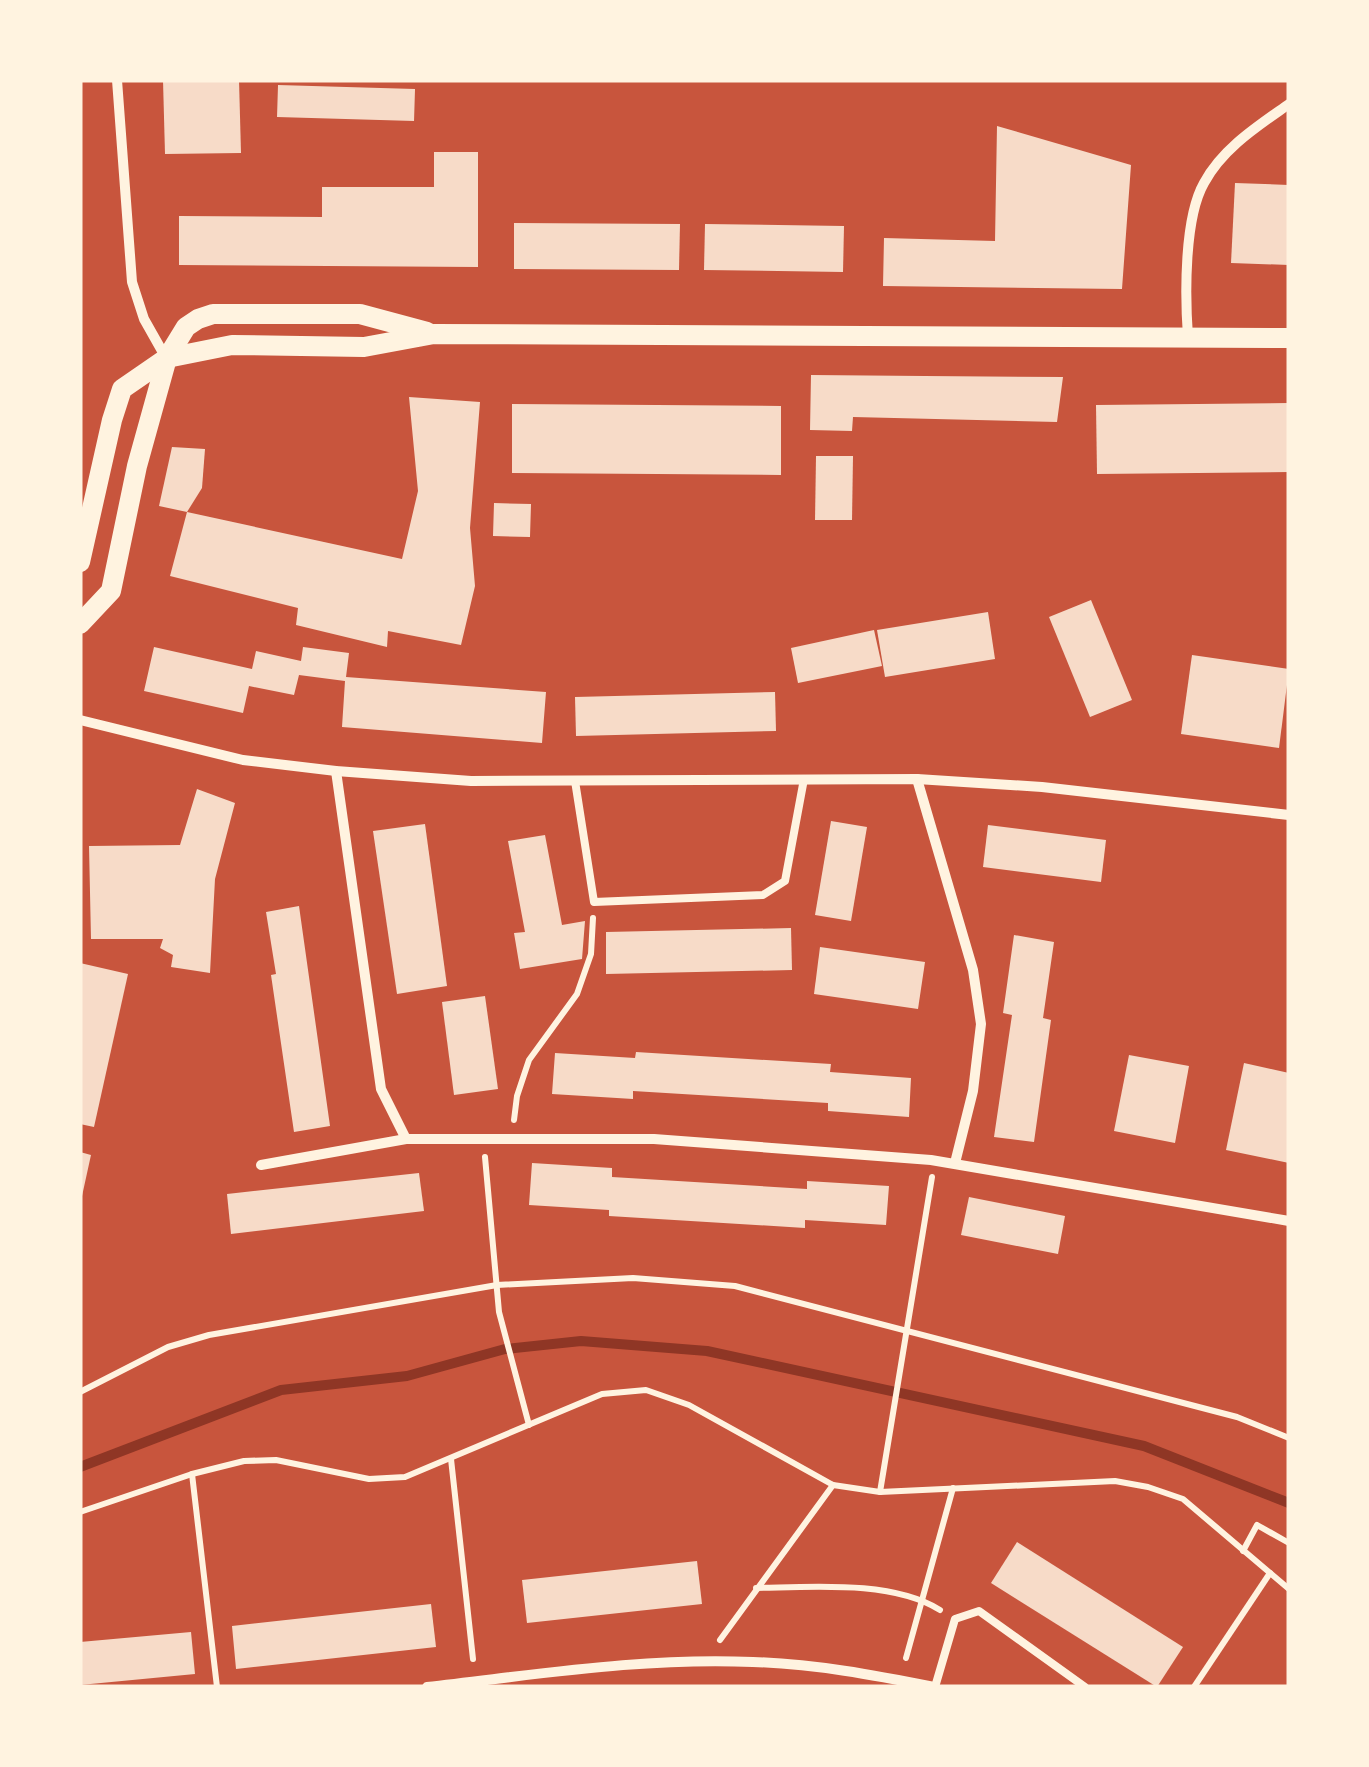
<svg xmlns="http://www.w3.org/2000/svg" width="1369" height="1767" viewBox="0 0 1369 1767" font-family="'Times New Roman',serif">
	<style>
		.lines { fill: none; stroke-linecap: round; stroke-linejoin: round }
		.stream { stroke: #8f3625; stroke-width: 10 }
		.building { fill: #f7dbc8 }
		.path { stroke: #fff3e0; stroke-width: 6 }
		.service { stroke: #fff3e0; stroke-width: 8 }
		.minor { stroke: #fff3e0; stroke-width: 10 }
		.secondary { stroke: #fff3e0; stroke-width: 20 }
	</style>
	<rect width="100%" height="100%" fill="#c8553d"/>
	<g class="lines">
		<polyline class="stream" points="80,1467 281,1390 407,1376 505,1349 581,1341 707,1351 1144,1446 1289,1503"/>
	</g>
	<g class="building">
		<polygon points="163,80 239,80 241,153 165,154"/>
		<polygon points="278,85 415,89 414,121 277,117"/>
		<polygon points="997,126 1131,165 1122,289 883,286 884,238 995,241"/>
		<polygon points="434,152 478,152 478,267 179,265 179,216 322,217 322,187 434,187"/>
		<polygon points="1235,183 1289,185 1289,265 1231,263"/>
		<polygon points="514,223 680,224 679,270 514,269"/>
		<polygon points="705,224 844,226 843,272 704,270"/>
		<polygon points="811,375 924,376 1063,377 1057,422 853,417 852,431 810,430"/>
		<polygon points="409,397 480,402 470,528 475,586 461,645 388,631 387,647 296,625 298,608 170,576 187,512 402,559 418,491"/>
		<polygon points="1289,403 1289,472 1097,474 1096,405"/>
		<polygon points="512,404 781,406 781,475 512,473"/>
		<polygon points="172,447 205,449 202,488 187,512 159,506"/>
		<polygon points="816,456 853,456 852,520 815,520"/>
		<polygon points="494,503 531,504 530,537 493,536"/>
		<polygon points="1091,600 1132,700 1090,717 1049,617"/>
		<polygon points="988,612 995,659 885,677 877,630"/>
		<polygon points="874,630 882,666 798,683 791,648"/>
		<polygon points="154,647 252,669 256,651 301,661 303,647 349,653 346,677 546,692 542,743 342,727 345,681 299,675 294,695 249,686 243,713 144,691"/>
		<polygon points="1192,655 1289,669 1279,748 1181,734"/>
		<polygon points="775,692 776,731 576,736 575,697"/>
		<polygon points="197,789 235,803 215,879 210,973 171,967 173,955 160,948 163,939 91,939 89,846 180,845"/>
		<polygon points="831,821 867,827 851,921 815,915"/>
		<polygon points="425,824 447,986 397,994 373,831"/>
		<polygon points="988,825 1106,840 1101,882 983,867"/>
		<polygon points="545,835 562,925 585,921 582,959 520,969 514,933 525,932 508,841"/>
		<polygon points="299,906 330,1126 294,1132 271,975 276,974 266,912"/>
		<polygon points="791,928 792,970 606,974 606,932"/>
		<polygon points="1014,935 1054,942 1043,1018 1051,1020 1034,1142 994,1137 1012,1015 1003,1013"/>
		<polygon points="820,947 925,962 918,1009 814,994"/>
		<polygon points="80,963 128,974 94,1127 80,1124"/>
		<polygon points="485,996 498,1089 454,1095 442,1002"/>
		<polygon points="636,1052 831,1064 830,1072 911,1078 909,1117 828,1111 828,1103 633,1091 633,1099 552,1094 555,1053 635,1058"/>
		<polygon points="1129,1055 1189,1066 1175,1143 1114,1131"/>
		<polygon points="1244,1063 1289,1073 1289,1163 1226,1150"/>
		<polygon points="80,1152 91,1155 82,1196 80,1196"/>
		<polygon points="532,1163 612,1168 612,1177 807,1189 807,1181 889,1186 886,1225 805,1220 805,1228 609,1216 609,1210 529,1205"/>
		<polygon points="419,1173 424,1211 231,1234 227,1194"/>
		<polygon points="969,1197 1065,1216 1058,1254 961,1235"/>
		<polygon points="1017,1542 1183,1647 1157,1687 991,1583"/>
		<polygon points="697,1561 702,1604 527,1623 522,1580"/>
		<polygon points="431,1604 436,1647 236,1669 232,1626"/>
		<polygon points="191,1632 195,1674 80,1685 80,1642"/>
	</g>
	<g class="lines">
		<g class="path">
			<polyline points="514,1120 517,1096 529,1060 577,994 591,954 593,918"/>
			<polyline points="485,1157 499,1312 529,1425"/>
			<polyline points="80,1392 168,1347 209,1335 497,1285 633,1278 735,1286 1237,1417 1289,1438"/>
			<polyline points="451,1459 473,1659"/>
			<polyline points="192,1474 217,1687"/>
			<polyline points="880,1492 932,1177"/>
			<polyline points="80,1512 192,1474 244,1461 276,1460 369,1479 405,1477 602,1394 646,1390 689,1405 833,1485 880,1492 1115,1481 1148,1487 1183,1499 1289,1589"/>
			<polyline points="1243,1551 1257,1525 1289,1543"/>
			<path d="M 756,1588 C 812,1587 892,1580 940,1610"/>
			<polyline points="720,1640 833,1485"/>
			<polyline points="906,1658 953,1488"/>
			<polyline points="1194,1687 1270,1573"/>
		</g>
		<g class="service">
			<polyline points="575,781 594,902 763,895 785,881 804,779"/>
			<polyline points="935,1687 955,1619 979,1611 1085,1687"/>
		</g>
		<g class="minor">
			<polyline points="117,80 132,282 144,319 166,358"/>
			<path d="M 1188,337 C 1185,296 1184,218 1204,183 C 1223,148 1258,126 1289,104"/>
			<polyline points="80,720 243,760 336,771 471,781 917,779 1042,787 1289,815"/>
			<polyline points="336,771 381,1089 406,1139 654,1139 931,1160 1289,1221"/>
			<polyline points="917,779 973,970 981,1024 973,1091 955,1163"/>
			<polyline points="261,1165 406,1139"/>
			<path d="M 427,1687 C 535,1675 644,1657 753,1662 C 815,1664 874,1675 934,1687"/>
		</g>
		<g class="secondary">
			<polyline points="80,562 112,420 122,389 167,358 232,345 364,347 434,334 1289,338"/>
			<polyline points="80,624 111,591 137,466 167,358 186,327 198,319 213,314 360,314 427,332"/>
		</g>
	</g>
	<rect width="1369" height="1767" fill="none" stroke="#fff3e0" stroke-width="165"/>
</svg>
